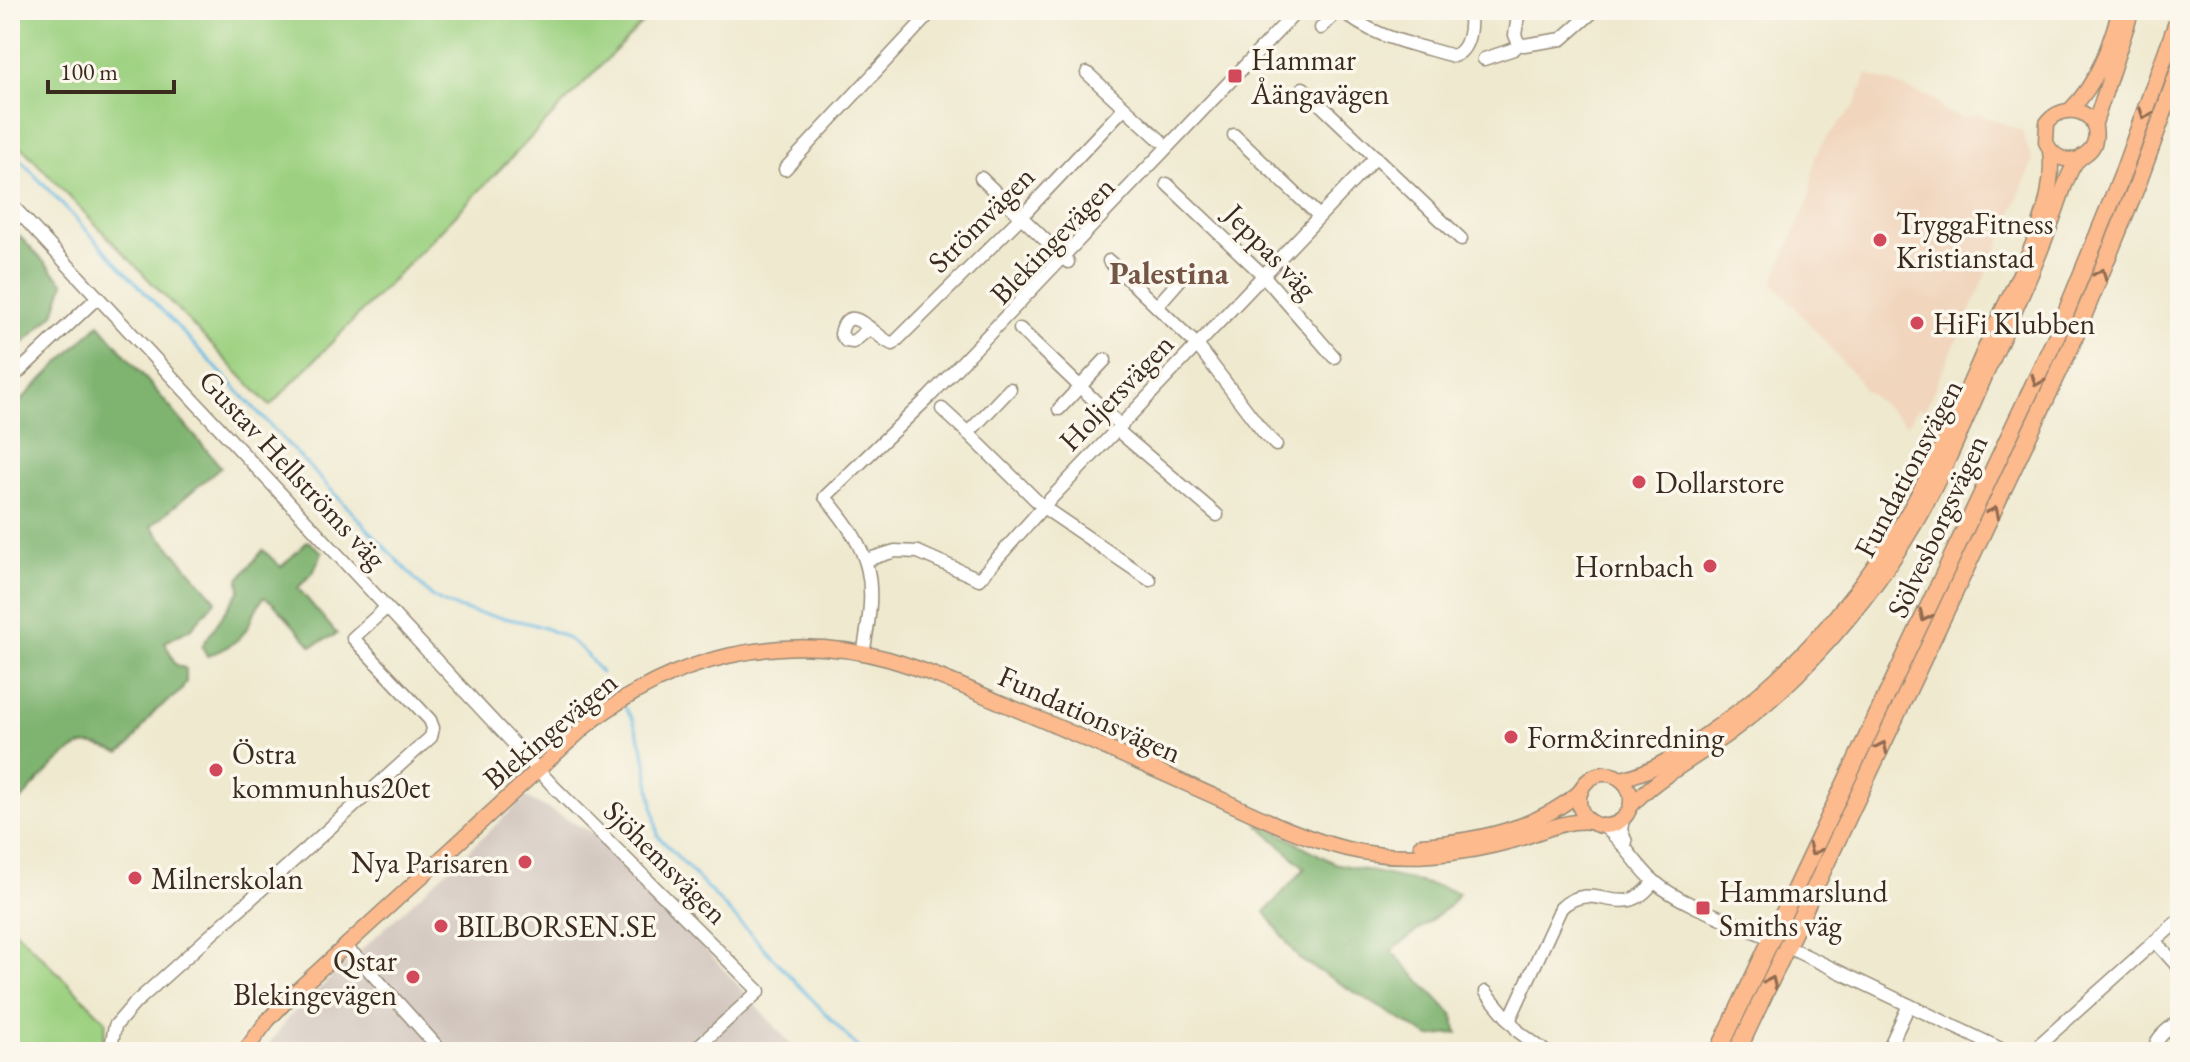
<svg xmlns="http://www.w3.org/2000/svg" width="2190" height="1062" viewBox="0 0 2190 1062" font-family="'EB Garamond',serif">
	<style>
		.built { fill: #f1d5bd }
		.industrial { fill: #cec1ba }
		.green { fill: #9dd181; stroke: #6c7e50; stroke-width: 2 }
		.forest { fill: #7eb36f; stroke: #5c6e46; stroke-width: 2 }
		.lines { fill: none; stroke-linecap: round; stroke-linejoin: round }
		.stream { stroke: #67bae3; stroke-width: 3 }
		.minor-casing { stroke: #958a76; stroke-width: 15 }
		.major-casing { stroke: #958a76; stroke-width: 17 }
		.highway-casing { stroke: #958a76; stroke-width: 19 }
		.minor { stroke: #fff; stroke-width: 12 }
		.major { stroke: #fcba8d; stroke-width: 14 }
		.highway { stroke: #fcba8d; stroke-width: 16 }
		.oneway { stroke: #926b50 }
		.poi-dot { fill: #d1495b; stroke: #fbf7ec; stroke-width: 3 }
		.labels { text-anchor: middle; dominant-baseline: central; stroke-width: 7; stroke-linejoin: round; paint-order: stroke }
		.poi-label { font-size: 30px; fill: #3b2a1e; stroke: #fbf7ec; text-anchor: start }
		.street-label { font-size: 30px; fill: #3b2a1e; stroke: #fbf7ec }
		.neighbourhood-label { font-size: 32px; font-weight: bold; fill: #745546; stroke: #fbf7ec }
	</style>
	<rect width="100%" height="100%" fill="#fbf7ec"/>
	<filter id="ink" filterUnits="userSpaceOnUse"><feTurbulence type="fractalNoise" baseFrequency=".0125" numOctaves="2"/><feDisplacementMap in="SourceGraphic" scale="16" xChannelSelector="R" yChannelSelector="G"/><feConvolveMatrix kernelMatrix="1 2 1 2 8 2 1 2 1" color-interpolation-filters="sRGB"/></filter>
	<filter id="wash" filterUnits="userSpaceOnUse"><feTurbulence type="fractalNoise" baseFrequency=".006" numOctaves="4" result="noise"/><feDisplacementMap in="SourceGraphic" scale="32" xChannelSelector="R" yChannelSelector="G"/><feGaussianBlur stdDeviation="1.8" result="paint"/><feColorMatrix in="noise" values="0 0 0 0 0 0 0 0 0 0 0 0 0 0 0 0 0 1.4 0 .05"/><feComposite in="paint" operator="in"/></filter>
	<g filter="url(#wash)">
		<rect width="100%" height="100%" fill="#efe9cf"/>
		<polygon class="built" points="1867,74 1934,99 1943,110 1962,118 1979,114 2022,131 2033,162 1979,292 1924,411 1918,407 1908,425 1863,389 1859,381 1773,282 1809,199 1815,157 1824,141 1856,104"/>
		<polygon class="industrial" points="526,797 591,832 717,962 798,1052 263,1052 290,1016"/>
		<g class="green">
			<polygon points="10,10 645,10 650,15 270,406 10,135"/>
			<polygon points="10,925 106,1021 102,1052 10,1052"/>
		</g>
		<g class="forest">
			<polygon points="10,226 64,283 54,314 10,356"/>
			<path d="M 99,324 L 221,467 L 151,526 L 216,600 L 192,628 L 165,642 L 175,664 L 186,669 L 186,682 L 181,691 L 154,712 L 130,745 L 120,753 C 107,749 91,740 78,747 C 58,756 26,796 10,812 L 10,411 Z"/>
			<path d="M 308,541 L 322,552 L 314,571 L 298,588 L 337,634 L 312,646 L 273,603 L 264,597 C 254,609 253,619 245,631 C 238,643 220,651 207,656 L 202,646 L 240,590 L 239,579 L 263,550 L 281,567 Z"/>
			<polygon points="1258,825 1266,826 1334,863 1441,887 1459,893 1449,906 1391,951 1452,1014 1458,1033 1430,1037 1299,959 1265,912 1305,868"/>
		</g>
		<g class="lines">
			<g class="stream">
				<path d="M 10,149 L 431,596 C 474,622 530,613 571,641 C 584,649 592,661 601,673"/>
				<polyline points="625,708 633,720 644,751 658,836 862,1052"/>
			</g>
		</g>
	</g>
	<g filter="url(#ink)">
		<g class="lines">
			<g class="minor-casing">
				<g id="minor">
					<path d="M 1342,10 C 1370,37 1417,45 1453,56 C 1470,51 1472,25 1469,10"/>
					<polyline points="1519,10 1515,35 1519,44 1524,45 1562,39 1595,10"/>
					<polyline points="1321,28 1339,10"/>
					<polyline points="1484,59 1514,49 1519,44"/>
					<polyline points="1087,73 1160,140"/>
					<polyline points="1303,88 1461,239"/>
					<polyline points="1234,135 1319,216"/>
					<polyline points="785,169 933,10"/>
					<polyline points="981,178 1068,262"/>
					<polyline points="1167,184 1263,275 1334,357"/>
					<polyline points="10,203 555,788 759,991 692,1052"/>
					<polyline points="1109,261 1197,345 1264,433 1276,445"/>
					<polyline points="1157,306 1178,282"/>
					<path d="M 870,328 L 853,342 L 846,341 L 841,334 C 848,296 878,341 893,344 L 1021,217 L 1124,108"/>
					<polyline points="1020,329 1121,426"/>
					<polyline points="10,380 98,297"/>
					<polyline points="1010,389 968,433 1043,507 1150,580"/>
					<polyline points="942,409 968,433"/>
					<polyline points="1059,409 1105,360"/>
					<polyline points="1117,430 1217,515"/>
					<polyline points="866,560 895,551 918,552 979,579 1043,507 1376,157"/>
					<path d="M 863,654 C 877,580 874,555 825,497 L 929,397 L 1298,10"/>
					<polyline points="1623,819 1621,830 1626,842"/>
					<path d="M 1603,826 C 1624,841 1635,865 1655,882 C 1680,904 1731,921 1763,935"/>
					<polyline points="2155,941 2180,969"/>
					<polyline points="345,947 358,958 442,1052"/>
					<polyline points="1796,951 2007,1052"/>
					<polyline points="1486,992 1519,1032 1546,1052"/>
					<path d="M 1509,1021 L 1561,908 C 1594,876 1623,926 1654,881"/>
					<polyline points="110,1052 115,1026 134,1004 431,737 433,728 430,720 353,638 386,608"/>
					<polyline points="1887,1052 1909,1005"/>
					<polyline points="2031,1052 2180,919"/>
					<path d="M 2155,1052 C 2153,1038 2170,1028 2180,1020"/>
				</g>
			</g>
			<g class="major-casing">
				<g id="major">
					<path d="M 2071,109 C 2098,83 2109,46 2120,10"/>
					<polyline points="2094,126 2132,10"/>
					<circle cx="1605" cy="800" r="26"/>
					<path d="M 1621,779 C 1657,771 1687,748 1717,727 C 1802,666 1872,582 1921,489 C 1948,437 1970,382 1994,328 C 2017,278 2058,208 2050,151"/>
					<path d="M 1631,806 C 1653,781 1680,767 1708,748 C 1739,727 1770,702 1797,675 C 1843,629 1883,579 1916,522 C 1943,475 1964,424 1986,374 C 2014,313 2042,253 2063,190 C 2067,180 2070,170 2076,162 C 2083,154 2093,152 2095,140 C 2101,110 2063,101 2047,123 L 2046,142 C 2052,156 2063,162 2078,159"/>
					<path d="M 1421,845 C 1477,841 1537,829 1581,791"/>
					<path d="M 244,1052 L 268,1020 L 292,995 L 587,725 C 672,657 781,630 888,659 C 933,672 975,692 1018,710 C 1085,738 1151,768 1218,798 C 1260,817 1302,838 1347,849 C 1401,862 1462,855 1515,840 C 1540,833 1564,819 1591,822"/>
				</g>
			</g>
			<g class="highway-casing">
				<g id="highway">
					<polyline points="1718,1052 2055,339 2121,178 2180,14"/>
					<polyline points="1737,1052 2071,346 2138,183 2180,67"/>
				</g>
			</g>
			<use href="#minor" class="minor"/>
			<use href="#major" class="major"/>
			<use href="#highway" class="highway"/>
		</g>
		<defs><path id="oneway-chevron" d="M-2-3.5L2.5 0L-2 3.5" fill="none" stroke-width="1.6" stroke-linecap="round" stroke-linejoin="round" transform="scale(2)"/></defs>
		<g class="oneway">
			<use href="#oneway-chevron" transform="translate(2145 114) rotate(110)"/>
			<use href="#oneway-chevron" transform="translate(2101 274) rotate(-67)"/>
			<use href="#oneway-chevron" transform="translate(2037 381) rotate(114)"/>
			<use href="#oneway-chevron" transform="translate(1994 512) rotate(-65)"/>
			<use href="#oneway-chevron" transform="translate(1925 616) rotate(115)"/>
			<use href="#oneway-chevron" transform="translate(1882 747) rotate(-65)"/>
			<use href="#oneway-chevron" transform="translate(1814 850) rotate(115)"/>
			<use href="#oneway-chevron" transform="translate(1771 982) rotate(-65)"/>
		</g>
	</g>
	<g class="poi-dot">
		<rect x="1227" y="68" width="16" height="16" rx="4"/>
		<circle cx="1880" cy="240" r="8"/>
		<circle cx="1917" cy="323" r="8"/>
		<circle cx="1639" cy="482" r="8"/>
		<circle cx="1710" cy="566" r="8"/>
		<circle cx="1511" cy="737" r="8"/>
		<circle cx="216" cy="770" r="8"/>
		<circle cx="525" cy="862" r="8"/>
		<circle cx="135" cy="878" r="8"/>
		<rect x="1695" y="900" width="16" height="16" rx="4"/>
		<circle cx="441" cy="926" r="8"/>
		<circle cx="413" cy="977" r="8"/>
	</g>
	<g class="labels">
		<g class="poi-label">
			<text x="1251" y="59">Hammar<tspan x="1251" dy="34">Åängavägen</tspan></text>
			<text x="1896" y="223">TryggaFitness<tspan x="1896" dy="34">Kristianstad</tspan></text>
			<text x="1933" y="323">HiFi Klubben</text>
			<text x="1655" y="482">Dollarstore</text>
			<text x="1694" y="566" text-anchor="end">Hornbach</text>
			<text x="1527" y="737">Form&amp;inredning</text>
			<text x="232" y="753">Östra<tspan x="232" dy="34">kommunhus20et</tspan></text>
			<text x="509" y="862" text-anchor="end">Nya Parisaren</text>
			<text x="151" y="878">Milnerskolan</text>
			<text x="1719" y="891">Hammarslund<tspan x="1719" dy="34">Smiths väg</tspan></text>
			<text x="457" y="926">BILBORSEN.SE</text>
			<text x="397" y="960" text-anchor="end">Qstar<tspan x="397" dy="34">Blekingevägen</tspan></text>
		</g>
		<g class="street-label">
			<text transform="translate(981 219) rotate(-45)">Strömvägen</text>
			<text transform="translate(1052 240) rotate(-46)">Blekingevägen</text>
			<text transform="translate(1271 251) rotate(46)">Jeppas väg</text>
			<text transform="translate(1116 392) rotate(-46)">Holjersvägen</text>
			<text transform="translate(1908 468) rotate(-62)">Fundationsvägen</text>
			<text transform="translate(293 469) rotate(47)">Gustav Hellströms väg</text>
			<text transform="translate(1937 526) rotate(-65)">Sölvesborgsvägen</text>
			<text transform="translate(1090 714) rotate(24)">Fundationsvägen</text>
			<text transform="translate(550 730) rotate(-40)">Blekingevägen</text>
			<text transform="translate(666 862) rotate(45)">Sjöhemsvägen</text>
		</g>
		<g class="neighbourhood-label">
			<text x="1169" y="273">Palestina</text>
		</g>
	</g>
	<rect width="2190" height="1062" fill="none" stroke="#fbf7ec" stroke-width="40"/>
	<path d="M48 80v12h126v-12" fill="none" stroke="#3b2a1e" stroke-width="4"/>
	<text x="60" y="80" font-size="24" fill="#3b2a1e" stroke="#fbf7ec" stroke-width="6" paint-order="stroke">100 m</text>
</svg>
